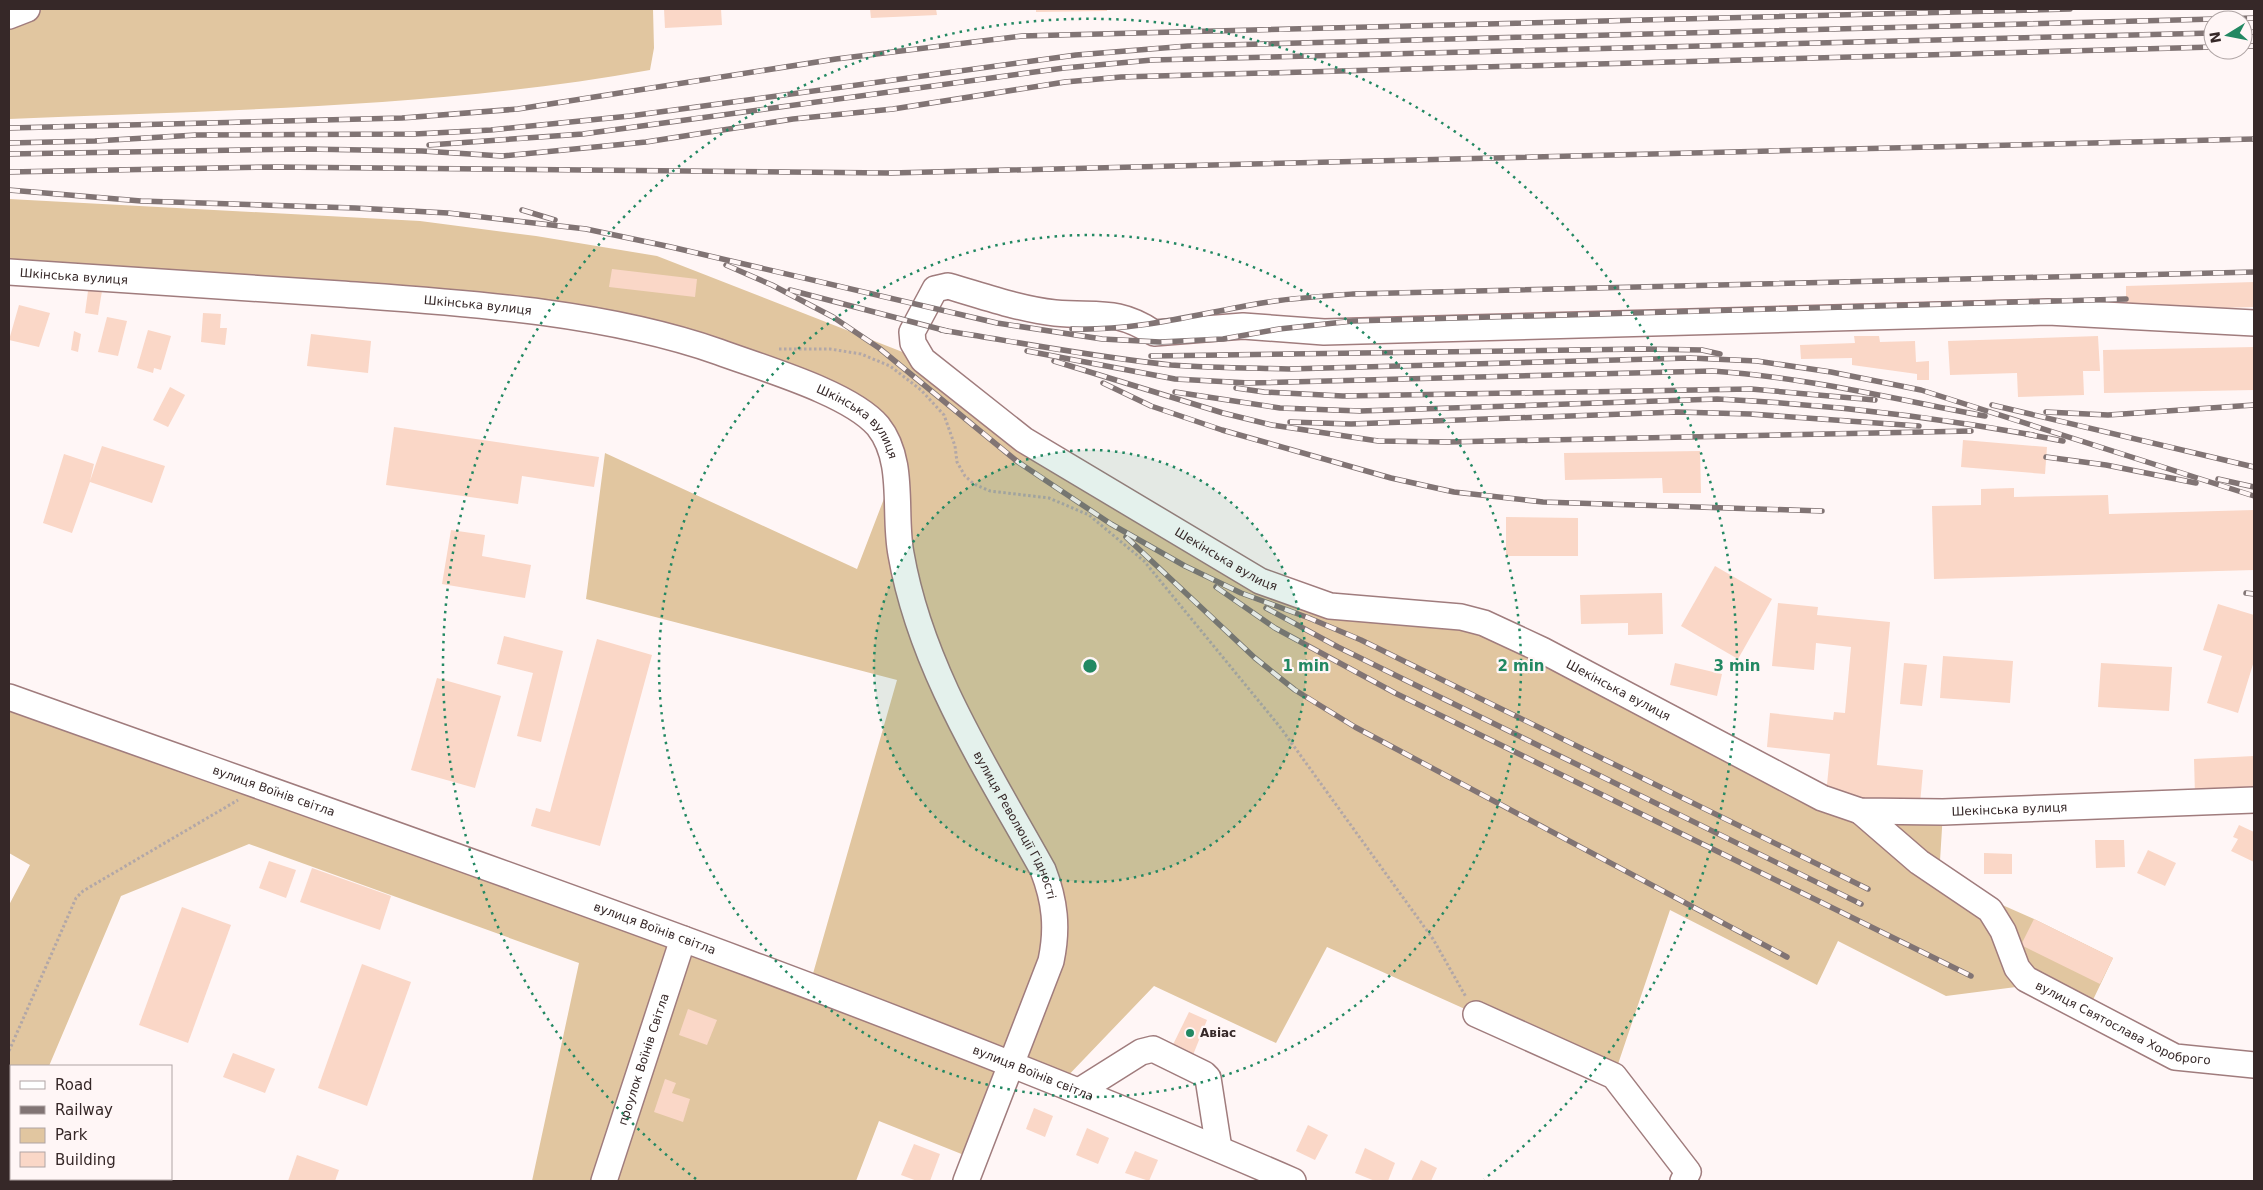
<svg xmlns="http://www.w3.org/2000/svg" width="2263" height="1190" viewBox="0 0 2263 1190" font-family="'DejaVu Sans',sans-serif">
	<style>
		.green { fill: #e1c6a0 }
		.building { fill: #fad7c7 }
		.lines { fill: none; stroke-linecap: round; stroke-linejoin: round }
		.minor-casing { stroke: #a07c7d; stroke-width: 28 }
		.path { stroke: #b2a7a7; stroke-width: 3; stroke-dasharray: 2.5 2.5; stroke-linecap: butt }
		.minor { stroke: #fff; stroke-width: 25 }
		.rail-casing { stroke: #817474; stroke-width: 5.5 }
		.rail { stroke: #fff6f6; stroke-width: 4; stroke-dasharray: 11; stroke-linecap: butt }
		.ring { fill: none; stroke: #228862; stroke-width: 2.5; stroke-dasharray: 2.5 5 }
		.poi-dot { fill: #228862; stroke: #fff6f6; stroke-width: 2 }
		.labels { text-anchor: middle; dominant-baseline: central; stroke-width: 4.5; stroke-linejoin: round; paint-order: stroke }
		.street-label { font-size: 12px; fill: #362828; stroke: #fff6f6 }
		.poi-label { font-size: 12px; font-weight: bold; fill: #362828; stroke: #fff6f6; text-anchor: start }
		.centre { fill: #228862; stroke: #fff6f6; stroke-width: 2.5 }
		.ring-label { font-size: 15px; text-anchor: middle; font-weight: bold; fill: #228862; stroke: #fff6f6; stroke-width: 4.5; stroke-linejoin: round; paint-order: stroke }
	</style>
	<rect width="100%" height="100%" fill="#fff6f6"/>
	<g class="green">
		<path d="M 27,9 L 653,9 L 654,48 L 650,70 C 439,108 222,110 9,119 L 9,16 Z"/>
		<polygon points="9,199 420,221 536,236 657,256 923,360 1260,581 1461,617 1822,798 1943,812 1939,877 2034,919 2113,958 2082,1023 2016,987 1946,996 1838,941 1817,985 1670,910 1614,1076 1327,947 1276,1043 1154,986 1061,1083 1011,1064 974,1159 879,1121 856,1181 532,1181 579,963 249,844 121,896 49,1066 11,1066 11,1154 9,1160 9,905 30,865 9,853 9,697 810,984 897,680 586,599 605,453 857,569 895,470 867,415 610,324 9,272"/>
	</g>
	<g class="building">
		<polygon points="664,9 721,9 722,25 665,28"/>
		<polygon points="870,9 936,9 937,15 871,18"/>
		<polygon points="1036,9 1107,9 1107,11 1036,12"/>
		<polygon points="612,269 697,279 695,297 609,287"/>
		<polygon points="2254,282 2254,307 2126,311 2126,286"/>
		<polygon points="88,291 102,291 98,315 85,313"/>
		<polygon points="19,305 50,313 39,347 9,340"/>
		<polygon points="203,313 221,314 220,328 227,328 225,345 201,342"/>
		<polygon points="107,317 127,321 118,356 98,352"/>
		<polygon points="148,330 171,336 161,370 154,368 153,373 137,368"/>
		<polygon points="74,331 81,334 78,352 71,350"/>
		<polygon points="311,334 371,341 368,373 307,366"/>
		<polygon points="1854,336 1879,336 1880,342 1915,341 1916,362 1929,361 1929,380 1917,380 1917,374 1852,365 1852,358 1801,359 1800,345 1855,343"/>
		<polygon points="2098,336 2100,371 2083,371 2084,395 2018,397 2017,373 1950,375 1948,341"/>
		<polygon points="2254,347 2254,390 2104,393 2103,350"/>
		<polygon points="170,387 185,395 168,427 153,420"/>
		<polygon points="394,427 599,457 594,487 522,476 518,504 386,485"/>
		<polygon points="1963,440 2047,447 2045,474 1961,467"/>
		<polygon points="102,446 165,466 152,503 90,482 72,533 43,523 64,454 94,464 90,481"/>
		<polygon points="1700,451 1701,493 1663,493 1662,478 1565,480 1564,453"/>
		<polygon points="2014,488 2014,497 2108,495 2109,514 2254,510 2254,570 1934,579 1932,506 1981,505 1981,489"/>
		<polygon points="1506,517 1578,518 1578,556 1506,556"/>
		<polygon points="451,530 485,535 482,556 531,565 525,598 442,584"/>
		<polygon points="1715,566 1772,599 1738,659 1681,626"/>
		<polygon points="1662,593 1663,634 1628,635 1628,623 1581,624 1580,595"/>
		<polygon points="1778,603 1818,607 1817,615 1890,622 1877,765 1923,770 1920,804 1826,795 1830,754 1767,747 1770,713 1833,720 1834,712 1845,713 1851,647 1816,643 1814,670 1772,666"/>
		<polygon points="2218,604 2254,615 2254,661 2238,713 2207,703 2222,656 2203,650"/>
		<polygon points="504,636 563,651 541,742 517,736 533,673 497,664"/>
		<polygon points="597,639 652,655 600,846 531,826 536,808 550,812"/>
		<polygon points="1943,656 2013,661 2010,703 1940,698"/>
		<polygon points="1675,663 1722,674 1717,696 1670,685"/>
		<polygon points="1904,663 1927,665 1922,706 1900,704"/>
		<polygon points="2101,663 2172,667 2169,711 2098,707"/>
		<polygon points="437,678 501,696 475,788 411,770"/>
		<polygon points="2254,756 2254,792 2195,795 2194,759"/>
		<polygon points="2239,825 2254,832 2254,862 2231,851 2238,839 2233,837"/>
		<polygon points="2095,840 2124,840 2125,867 2096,868"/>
		<polygon points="2148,850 2176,863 2165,886 2137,873"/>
		<polygon points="1984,853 2012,854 2012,874 1984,874"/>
		<polygon points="269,861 296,870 286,898 259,888"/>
		<polygon points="312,868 391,896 380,930 300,902"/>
		<polygon points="182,907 231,925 188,1043 139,1025"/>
		<polygon points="2034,919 2113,958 2100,984 2021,945"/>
		<polygon points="362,964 411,982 367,1106 318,1088"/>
		<polygon points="688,1009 717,1020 707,1045 679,1035"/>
		<polygon points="1189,1012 1207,1020 1185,1075 1163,1065"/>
		<polygon points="233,1053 275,1069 265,1093 223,1077"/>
		<polygon points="665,1079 676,1083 672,1093 690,1099 683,1122 654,1112"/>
		<polygon points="1034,1108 1053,1116 1045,1137 1026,1129"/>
		<polygon points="1308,1125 1328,1135 1315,1160 1296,1151"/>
		<polygon points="1087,1128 1109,1138 1098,1164 1076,1155"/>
		<polygon points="914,1144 940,1154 930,1181 917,1181 901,1175"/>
		<polygon points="1365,1148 1395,1163 1388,1181 1375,1181 1355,1173"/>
		<polygon points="1135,1151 1158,1160 1149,1181 1125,1173"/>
		<polygon points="297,1155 339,1170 335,1181 288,1181"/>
		<polygon points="1421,1160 1437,1168 1431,1181 1411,1181"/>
	</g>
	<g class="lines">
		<g class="minor-casing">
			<g id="minor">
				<polyline points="9,16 27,9"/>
				<path id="s1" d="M 9,272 C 120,280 231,287 341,294 C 464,303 602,311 719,352 C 762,368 850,393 878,426 C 906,461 893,513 901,554 C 921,669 987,769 1043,870 C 1055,901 1058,928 1051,961 L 966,1181"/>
				<path id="s2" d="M 2254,323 L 2048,312 L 1324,332 L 1243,326 L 1154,333 C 1117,308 1096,317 1055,313 C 1019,309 983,296 948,286 L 935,289 L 912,332 L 913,343 L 923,360 L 1024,440 L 1260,581 L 1330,606 L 1461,617 L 1484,623 L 1542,650 L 1822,798 L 1860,811 L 1943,812 L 2254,800"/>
				<path id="s3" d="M 9,697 C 440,851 873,999 1293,1181"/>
				<path id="s4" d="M 1860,811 L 1919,862 L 1990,910 L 2003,931 L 2017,968 L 2026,979 L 2175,1057 L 2254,1065"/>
				<polyline points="1476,1014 1614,1076 1688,1172 1683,1181"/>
				<polyline points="1079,1091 1141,1052 1153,1049 1204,1074 1208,1078 1219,1149"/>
				<path id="s5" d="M 604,1181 L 683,939"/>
			</g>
		</g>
		<g class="path">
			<polyline points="779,349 830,349 861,354 890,366 921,390 944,415 955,446 957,462 965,476 974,484 990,491 1049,498 1089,515 1144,561 1280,727 1433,939 1466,997"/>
			<polyline points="9,1051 76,898 83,891 238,800"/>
		</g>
		<use href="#minor" class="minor"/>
		<g class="rail-casing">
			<g id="rail">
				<polyline points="2243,33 2254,32"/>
				<polyline points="2243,46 2254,46"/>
				<polyline points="9,128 402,118 518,109 836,59 1022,36 2070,9"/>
				<polyline points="9,143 95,141 196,135 415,134 491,130 630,116 1076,55 1188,46 2254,18"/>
				<polyline points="429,145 583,134 1064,68 1152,60 2213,33"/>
				<polyline points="9,154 305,149 422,151 502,156 646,142 793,119 893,109 1065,82 1121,77 2213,47"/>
				<polyline points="9,172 272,167 891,173 2254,139"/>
				<polyline points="9,190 141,201 355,208 448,213 586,229 671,247 997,323 1102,339 1160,342 1223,339 1279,329 1353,321 2126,299"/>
				<polyline points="522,210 555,220"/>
				<polyline points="726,265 772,285 833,317 879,348 1018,462 1111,524 1185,566 1241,593 1309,618 1361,640 1868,889"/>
				<polyline points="790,290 947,331"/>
				<path d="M 1072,329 C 1140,331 1196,314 1262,303 C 1292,298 1323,296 1353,294 L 2254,272"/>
				<path d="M 941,330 C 1017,342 1094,357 1171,365 C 1210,368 1250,368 1289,369 L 1690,358 L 1757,361 L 1831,372 L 1921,390 L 2254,496"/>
				<path d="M 1027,351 L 1175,379 L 1249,383 L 1712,371 C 1805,377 1894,399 1985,416"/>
				<polyline points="1151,356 1643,349 1702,350 1720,354"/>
				<polyline points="1054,361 1223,413 1272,425 1378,441 1448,442 1971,431"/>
				<polyline points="1103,383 1151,406 1222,430 1391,478 1454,492 1543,502 1822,511"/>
				<polyline points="1236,388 1264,392 1343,396 1751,389 1875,400"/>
				<path d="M 1175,392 L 1280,408 L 1360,411 L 1717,399 C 1823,404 1929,416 2033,435"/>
				<polyline points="1992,405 2254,467"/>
				<polyline points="2046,412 2108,415 2254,405"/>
				<polyline points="1290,422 1351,424 1677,412 1750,414 1919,426"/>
				<polyline points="2026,434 2063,441"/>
				<polyline points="2046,457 2106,465 2196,483"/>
				<polyline points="2218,479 2254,487"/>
				<polyline points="1126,537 1255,658 1295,690 1355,727 1787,957"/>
				<polyline points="1216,587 1275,628 1395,693 1971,976"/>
				<polyline points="2246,593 2254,594"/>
				<polyline points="1266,608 1338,647 1861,904"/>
			</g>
		</g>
		<use href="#rail" class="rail"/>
	</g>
	<circle cx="1090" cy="666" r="216" fill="#228862" fill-opacity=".12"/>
	<g class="ring">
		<circle cx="1090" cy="666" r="216"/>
		<circle cx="1090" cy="666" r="431"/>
		<path d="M696 1179A647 647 0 1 1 1484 1179"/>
	</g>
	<circle class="poi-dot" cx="1190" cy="1033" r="5"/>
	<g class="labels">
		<g class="street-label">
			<text stroke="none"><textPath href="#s1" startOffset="65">Шкінська вулиця</textPath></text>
			<text stroke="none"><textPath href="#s1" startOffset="470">Шкінська вулиця</textPath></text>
			<text stroke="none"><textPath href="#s1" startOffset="875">Шкінська вулиця</textPath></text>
			<text stroke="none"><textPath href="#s2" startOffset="1771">Шекінська вулиця</textPath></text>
			<text stroke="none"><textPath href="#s2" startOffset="2191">Шекінська вулиця</textPath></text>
			<text stroke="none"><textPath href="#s3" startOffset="281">вулиця Воїнів світла</textPath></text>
			<text stroke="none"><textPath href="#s2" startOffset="2611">Шекінська вулиця</textPath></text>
			<text stroke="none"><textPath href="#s1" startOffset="1321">вулиця Революції Гідності</textPath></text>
			<text stroke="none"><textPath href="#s3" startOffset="686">вулиця Воїнів світла</textPath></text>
			<text stroke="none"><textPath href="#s4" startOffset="350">вулиця Святослава Хороброго</textPath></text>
			<text stroke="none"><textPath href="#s5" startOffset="128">проулок Воїнів Світла</textPath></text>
			<text stroke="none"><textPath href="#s3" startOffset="1091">вулиця Воїнів світла</textPath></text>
		</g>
		<g class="poi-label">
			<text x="1200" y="1033">Авіас</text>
		</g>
	</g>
	<circle cx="1090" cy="666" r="8" class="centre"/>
	<g class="ring-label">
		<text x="1306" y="671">1 min</text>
		<text x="1521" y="671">2 min</text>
		<text x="1737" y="671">3 min</text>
	</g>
	<rect width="2263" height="1190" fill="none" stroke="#362828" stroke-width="20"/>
	<rect x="10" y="1065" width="162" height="115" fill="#fff6f6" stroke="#afa4a4"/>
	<rect x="20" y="1081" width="25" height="8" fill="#ffffff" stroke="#afa4a4"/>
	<text x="55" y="1090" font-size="15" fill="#362828">Road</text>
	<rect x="20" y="1106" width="25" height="8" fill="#817474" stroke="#afa4a4"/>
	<text x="55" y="1115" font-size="15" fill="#362828">Railway</text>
	<rect x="20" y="1128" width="25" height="15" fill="#e1c6a0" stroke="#afa4a4"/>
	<text x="55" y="1140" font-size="15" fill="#362828">Park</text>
	<rect x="20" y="1152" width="25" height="15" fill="#fad7c7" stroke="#afa4a4"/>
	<text x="55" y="1165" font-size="15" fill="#362828">Building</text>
	<g transform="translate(2228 35) rotate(260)"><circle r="24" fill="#fff6f6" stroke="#afa4a4"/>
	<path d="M0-4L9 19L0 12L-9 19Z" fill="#228862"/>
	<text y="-8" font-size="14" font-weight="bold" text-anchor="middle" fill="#362828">N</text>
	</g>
</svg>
